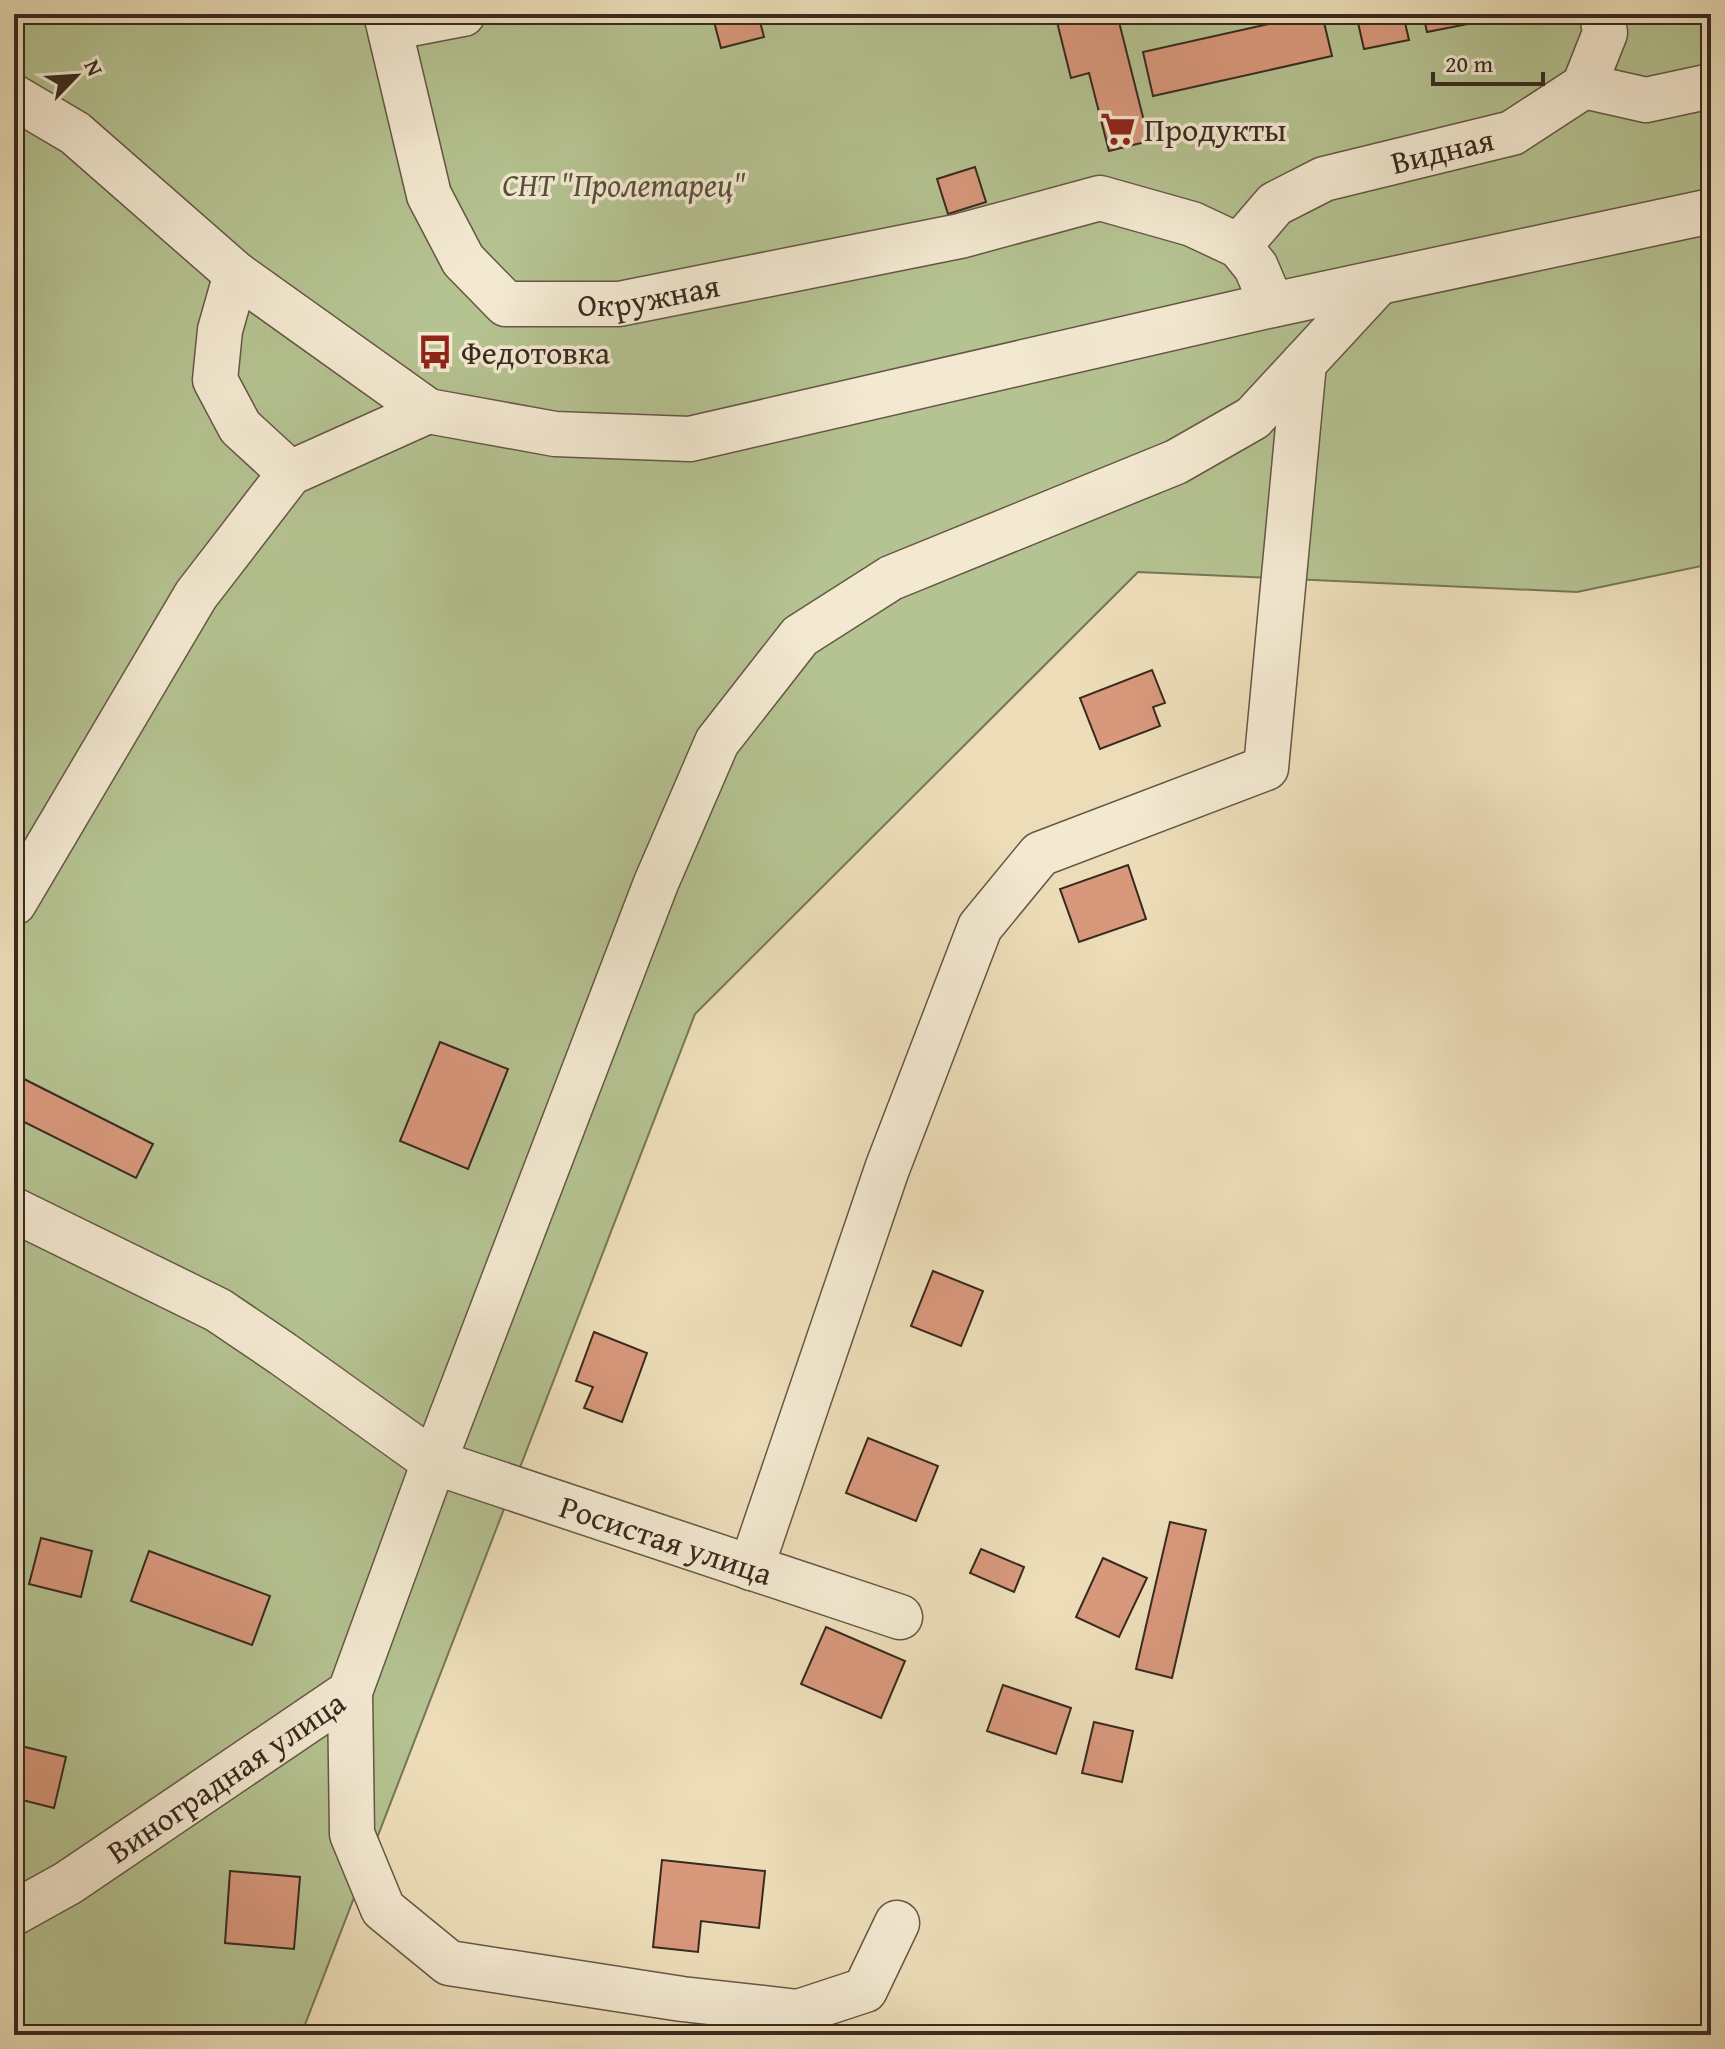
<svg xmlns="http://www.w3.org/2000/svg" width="1725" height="2049" viewBox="0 0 1725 2049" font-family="'Gentium Book Plus',serif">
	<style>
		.green { fill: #b5c291; stroke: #767658; stroke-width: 2 }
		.building { fill: #d8987c; stroke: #382a20; stroke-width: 2 }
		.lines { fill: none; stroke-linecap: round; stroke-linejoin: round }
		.minor-casing { stroke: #655746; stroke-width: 47 }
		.minor { stroke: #f3e9d1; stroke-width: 44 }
		.labels { text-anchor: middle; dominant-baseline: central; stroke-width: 7; stroke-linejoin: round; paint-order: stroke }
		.poi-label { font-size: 32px; fill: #382a20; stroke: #f3e9d1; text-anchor: start }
		.street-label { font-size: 32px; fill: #382a20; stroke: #f3e9d1 }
		.park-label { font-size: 32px; font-style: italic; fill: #57503c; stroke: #f3e9d1 }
	</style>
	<rect width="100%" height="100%" fill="#ecddb8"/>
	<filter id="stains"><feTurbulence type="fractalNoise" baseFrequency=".0025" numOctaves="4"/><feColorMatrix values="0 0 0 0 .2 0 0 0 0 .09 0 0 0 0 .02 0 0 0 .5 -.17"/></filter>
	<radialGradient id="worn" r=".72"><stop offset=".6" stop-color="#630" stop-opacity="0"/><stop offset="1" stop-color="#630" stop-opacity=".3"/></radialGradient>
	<polygon class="green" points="14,14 1711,14 1711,564 1577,592 1138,572 695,1014 301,2035 14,2035"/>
	<g class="building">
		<polygon points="712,14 758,14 764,37 721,48"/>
		<polygon points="1055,14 1117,14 1149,141 1109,151 1089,73 1071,78"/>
		<polygon points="1314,14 1322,14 1332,56 1153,96 1143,52"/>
		<polygon points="1356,14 1403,14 1409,40 1364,49"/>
		<polygon points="1423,14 1471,14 1473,23 1427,32"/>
		<polygon points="975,167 986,202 948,214 937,179"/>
		<polygon points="1152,670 1165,703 1153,707 1160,726 1100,749 1080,698"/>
		<polygon points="1128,865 1146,919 1079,942 1060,889"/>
		<polygon points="440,1042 508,1069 468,1169 400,1141"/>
		<polygon points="14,1074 153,1144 136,1178 14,1117"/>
		<polygon points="933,1271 983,1291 961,1346 911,1326"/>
		<polygon points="594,1332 647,1353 622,1422 584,1408 593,1387 576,1381"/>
		<polygon points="868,1438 938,1466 916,1521 846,1493"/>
		<polygon points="1170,1522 1206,1530 1172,1678 1136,1669"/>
		<polygon points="41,1538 92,1551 81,1597 29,1584"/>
		<polygon points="981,1549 1024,1567 1014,1592 970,1573"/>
		<polygon points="149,1551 270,1596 252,1645 131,1601"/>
		<polygon points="1103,1558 1147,1578 1119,1637 1076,1617"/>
		<polygon points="826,1627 905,1661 881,1718 801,1684"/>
		<polygon points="1003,1685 1071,1708 1056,1754 987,1731"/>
		<polygon points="1094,1722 1133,1731 1122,1782 1082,1773"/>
		<polygon points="17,1745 66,1757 54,1808 14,1798 14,1759"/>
		<polygon points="662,1860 765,1871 759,1928 701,1921 698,1952 653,1947"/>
		<polygon points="230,1871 300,1877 294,1949 225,1943"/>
	</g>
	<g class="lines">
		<g class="minor-casing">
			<g id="minor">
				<path id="s1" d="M 386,14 L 429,195 L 463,260 L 506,304 L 619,304 L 960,236 L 1100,198 L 1192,224 L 1239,246 L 1256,267 L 1272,305"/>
				<polyline points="390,28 463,14"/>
				<polyline points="1584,86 1646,100 1711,86"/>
				<polyline points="14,97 75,133 236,274 428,411 555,434 690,439 1272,305 1711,211"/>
				<path id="s2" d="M 1239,246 L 1275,204 L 1324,179 L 1512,133 L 1584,86 L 1605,33 L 1602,14"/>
				<polyline points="236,274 220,330 215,380 240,427 290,473"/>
				<polyline points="14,903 196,595 290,473 428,411"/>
				<path id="s3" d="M 14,1210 L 218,1310 L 283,1354 L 434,1462 L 900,1617"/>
				<polyline points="751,1568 887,1169 980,927 1040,854 1266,768 1304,363"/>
				<polyline points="350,1692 352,1834 383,1909 449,1963 682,1999 798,2012 865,1990 897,1923"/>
				<path id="s4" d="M 14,1913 L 68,1883 L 350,1692 L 434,1462 L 656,883 L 717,742 L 800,636 L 891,578 L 1176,462 L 1253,418 L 1377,284"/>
			</g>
		</g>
		<use href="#minor" class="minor"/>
	</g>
	<defs>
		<g id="supermarket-bare" transform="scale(2.76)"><path d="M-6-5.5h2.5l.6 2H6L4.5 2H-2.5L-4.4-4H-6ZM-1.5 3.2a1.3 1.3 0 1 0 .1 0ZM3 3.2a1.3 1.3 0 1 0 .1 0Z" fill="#8f2418" stroke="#f3e9d1" stroke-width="2.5" paint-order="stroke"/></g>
		<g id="bus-bare" transform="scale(2.76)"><path d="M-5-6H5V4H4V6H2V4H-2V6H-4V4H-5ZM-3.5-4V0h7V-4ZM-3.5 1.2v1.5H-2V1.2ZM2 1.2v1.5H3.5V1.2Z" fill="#8f2418" stroke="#f3e9d1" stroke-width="2.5" paint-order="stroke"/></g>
	</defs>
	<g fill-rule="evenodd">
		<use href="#supermarket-bare" x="1118" y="129"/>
		<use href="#bus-bare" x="435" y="352"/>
	</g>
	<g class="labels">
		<g class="poi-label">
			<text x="1144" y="129">Продукты</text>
			<text x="461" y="352">Федотовка</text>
		</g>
		<g class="street-label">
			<text stroke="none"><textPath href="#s2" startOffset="232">Видная</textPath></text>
			<text stroke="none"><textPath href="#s1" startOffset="464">Окружная</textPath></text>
			<text stroke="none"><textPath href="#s3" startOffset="736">Росистая улица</textPath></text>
			<text stroke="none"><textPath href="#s4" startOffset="252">Виноградная улица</textPath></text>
		</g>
		<g class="park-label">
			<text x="624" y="184">СНТ "Пролетарец"</text>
		</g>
	</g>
	<rect width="1725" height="2049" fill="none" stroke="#ecddb8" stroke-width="48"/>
	<rect x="16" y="16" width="1693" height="2017" fill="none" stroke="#382a20" stroke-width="4"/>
	<rect x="24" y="24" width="1677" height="2001" fill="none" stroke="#382a20" stroke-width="2"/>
	<g transform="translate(76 76) rotate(65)" stroke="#f3e9d1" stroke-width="6" paint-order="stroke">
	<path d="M0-6L14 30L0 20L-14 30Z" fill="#382a20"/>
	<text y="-12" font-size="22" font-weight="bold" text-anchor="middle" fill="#382a20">N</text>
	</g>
	<path d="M1433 72v12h110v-12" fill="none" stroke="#382a20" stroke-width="4"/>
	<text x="1445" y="72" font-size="24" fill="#382a20" stroke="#f3e9d1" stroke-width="6" paint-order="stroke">20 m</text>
	<rect width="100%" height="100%" filter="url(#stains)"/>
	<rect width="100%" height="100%" fill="url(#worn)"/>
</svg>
